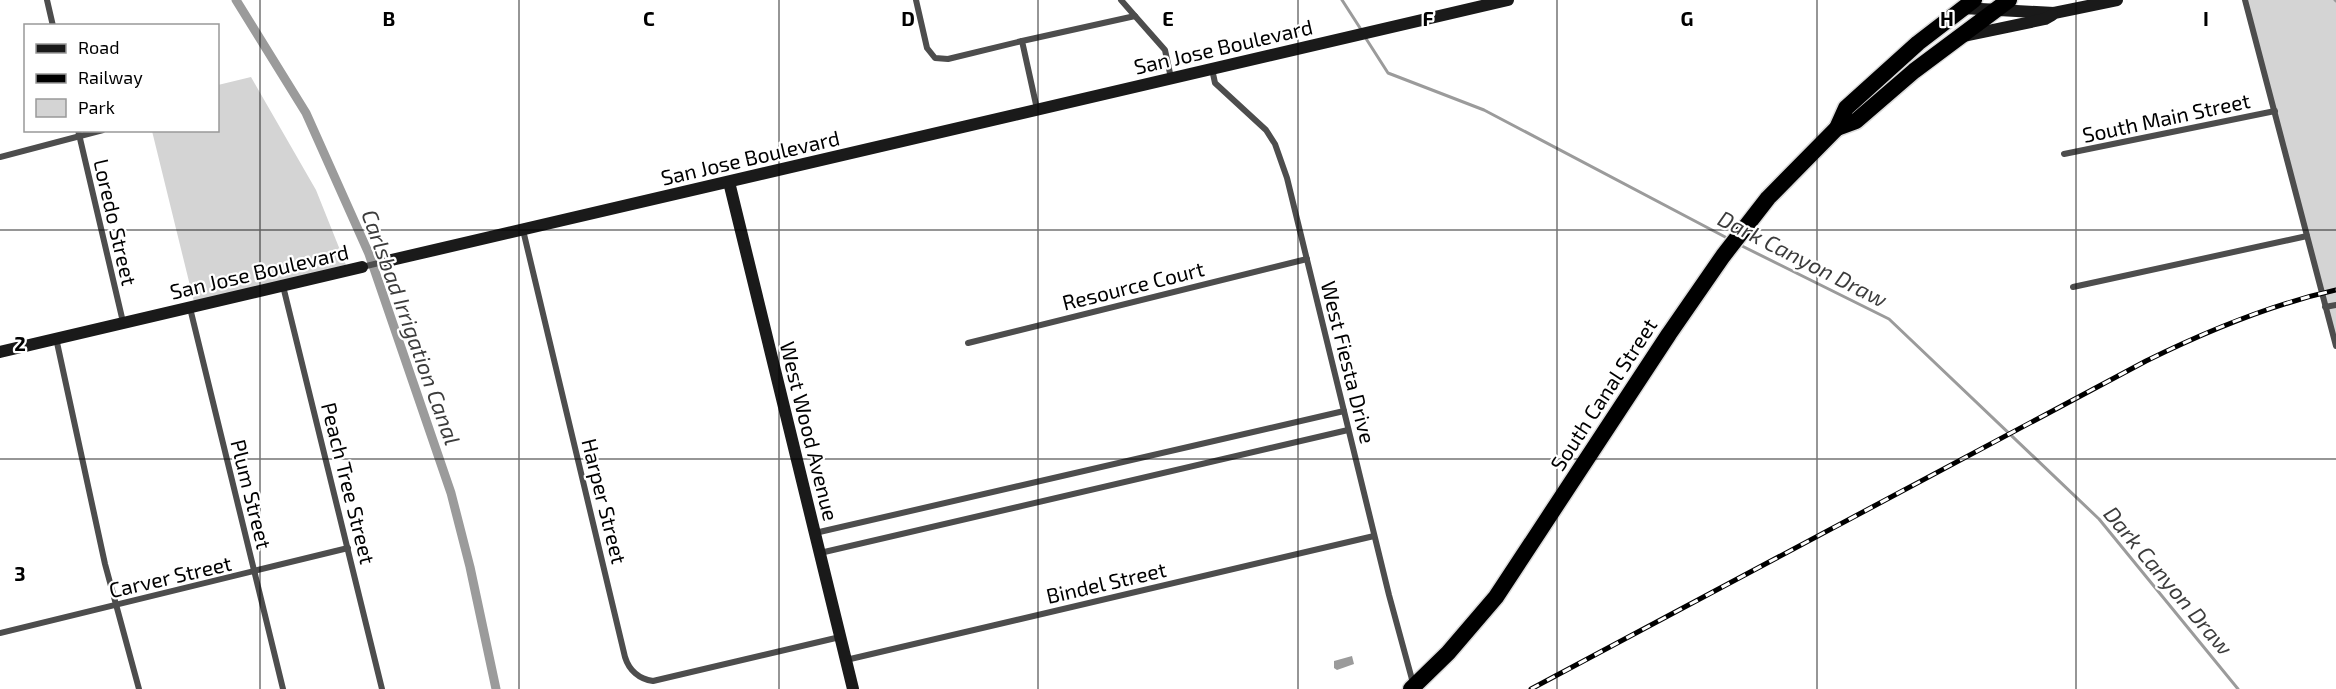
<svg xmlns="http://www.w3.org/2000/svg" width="2336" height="689" viewBox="0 0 2336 689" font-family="'Exo 2',sans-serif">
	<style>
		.green { fill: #d4d4d4 }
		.water { fill: #9b9b9b }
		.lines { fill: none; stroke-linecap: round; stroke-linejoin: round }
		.stream { stroke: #9b9b9b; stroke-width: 3 }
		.canal { stroke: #9b9b9b; stroke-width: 9 }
		.highway-casing { stroke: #dbdbdb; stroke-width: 19 }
		.street { stroke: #4d4d4d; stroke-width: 6 }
		.secondary { stroke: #1a1a1a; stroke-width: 12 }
		.highway { stroke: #000; stroke-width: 16 }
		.rail-casing { stroke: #000; stroke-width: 5 }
		.rail { stroke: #fff; stroke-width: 3; stroke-dasharray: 9; stroke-linecap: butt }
		.grid { fill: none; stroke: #000; stroke-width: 1.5; stroke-opacity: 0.55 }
		.labels { text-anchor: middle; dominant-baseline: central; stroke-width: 4.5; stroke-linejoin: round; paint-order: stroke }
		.street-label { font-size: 21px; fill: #000; stroke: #fff }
		.water-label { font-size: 22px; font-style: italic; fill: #3c3c3c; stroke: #fff }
		.grid-label { font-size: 20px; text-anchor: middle; font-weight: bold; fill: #000; stroke: #fff; stroke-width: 4.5; stroke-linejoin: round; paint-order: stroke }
	</style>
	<rect width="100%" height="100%" fill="#fff"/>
	<g class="green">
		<polygon points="2246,0 2336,0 2336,346"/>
		<polygon points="251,77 316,190 348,270 195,306 152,131 218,130 218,85"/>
	</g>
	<polygon class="water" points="1352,656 1354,664 1337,670 1334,668 1334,661"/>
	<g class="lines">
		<g class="stream">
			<polyline points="1342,0 1362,31"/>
			<polyline points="2335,0 2336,1"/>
			<polyline points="1365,37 1388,73 1484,110 1729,239"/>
			<polyline points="1740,245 1889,319 2099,519 2238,689"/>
		</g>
		<polyline class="canal" points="236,0 306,113 369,254 451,493 470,567 496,689"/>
		<g class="highway-casing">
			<g id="highway">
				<polyline points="1837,128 1856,121 1914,71 2009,0"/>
				<polyline points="1411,689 1448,653 1496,597 1669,334 1723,256 1768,198 1837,128 1846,108 1918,43 1974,0"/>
			</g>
		</g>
		<g class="street">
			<polyline points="47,0 53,26"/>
			<polyline points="916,0 927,48 935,58 948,59 1022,41"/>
			<polyline points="1121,0 1135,16"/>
			<polyline points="2245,0 2336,346"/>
			<polyline points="1212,69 1215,83 1266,130 1275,144 1287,178 1389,595 1413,683"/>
			<polyline points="1037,109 1022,41 1135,16 1165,50 1171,78"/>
			<polyline points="78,130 123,322"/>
			<polyline points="2064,154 2275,111"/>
			<polyline points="0,157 103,130"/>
			<path d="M 523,230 L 625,657 C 629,670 639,679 653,681 L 840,637"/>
			<polyline points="362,267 383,262"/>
			<polyline points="283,286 382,689"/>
			<polyline points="2073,287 2307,236"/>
			<polyline points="2325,307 2336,305"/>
			<polyline points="190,308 283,689"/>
			<polyline points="56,338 105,564 139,689"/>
			<polyline points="968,343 1307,259"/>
			<polyline points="815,533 1344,411"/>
			<polyline points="820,553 1348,430"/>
			<polyline points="0,633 348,548"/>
			<polyline points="846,660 1374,536"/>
		</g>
		<g class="secondary">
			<polyline points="1963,8 2054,13 2117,0"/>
			<polyline points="1964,36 2045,19 2052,15"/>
			<polyline points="729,182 853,689"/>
			<polyline points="383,262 1508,0"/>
			<polyline points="0,352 362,267"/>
		</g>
		<use href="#highway" class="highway"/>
		<g class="rail-casing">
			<path id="rail" d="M 1531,689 L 2146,361 C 2207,331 2269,305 2336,290"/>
		</g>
		<use href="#rail" class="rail"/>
	</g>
	<path class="grid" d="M 260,0 L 260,689M 519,0 L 519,689M 779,0 L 779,689M 1038,0 L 1038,689M 1298,0 L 1298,689M 1557,0 L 1557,689M 1817,0 L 1817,689M 2076,0 L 2076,689M 0,230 L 2336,230M 0,459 L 2336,459"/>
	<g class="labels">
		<g class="street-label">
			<text transform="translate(1223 46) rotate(-13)">San Jose Boulevard</text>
			<text transform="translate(2166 117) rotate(-12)">South Main Street</text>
			<text transform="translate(750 157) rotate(-13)">San Jose Boulevard</text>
			<text transform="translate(116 222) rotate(77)">Loredo Street</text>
			<text transform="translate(259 271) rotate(-13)">San Jose Boulevard</text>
			<text transform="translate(1133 285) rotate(-14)">Resource Court</text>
			<text transform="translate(1349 362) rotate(76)">West Fiesta Drive</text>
			<text transform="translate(1603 394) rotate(-57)">South Canal Street</text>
			<text transform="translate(810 431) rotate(76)">West Wood Avenue</text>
			<text transform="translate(349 483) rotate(76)">Peach Tree Street</text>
			<text transform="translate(252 494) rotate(76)">Plum Street</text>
			<text transform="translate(605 501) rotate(76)">Harper Street</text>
			<text transform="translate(170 576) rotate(-13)">Carver Street</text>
			<text transform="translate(1106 582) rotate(-13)">Bindel Street</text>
		</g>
		<g class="water-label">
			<text transform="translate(1803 258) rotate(27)">Dark Canyon Draw</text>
			<text transform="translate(412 327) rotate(70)">Carlsbad Irrigation Canal</text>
			<text transform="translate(2169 580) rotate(50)">Dark Canyon Draw</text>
		</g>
	</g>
	<g class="grid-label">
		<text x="389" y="26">B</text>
		<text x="649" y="26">C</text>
		<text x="908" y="26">D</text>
		<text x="1168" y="26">E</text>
		<text x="1428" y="26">F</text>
		<text x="1687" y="26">G</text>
		<text x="1947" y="26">H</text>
		<text x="2206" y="26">I</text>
		<text x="20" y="351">2</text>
		<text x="20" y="581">3</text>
	</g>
	<rect x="24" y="24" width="195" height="108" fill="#ffffff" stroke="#999999" stroke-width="1.5"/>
	<rect x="36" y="44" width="30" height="9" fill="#1a1a1a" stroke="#999999" stroke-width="1.5"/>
	<text x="78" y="54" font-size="18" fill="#000000">Road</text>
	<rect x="36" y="74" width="30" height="9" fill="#000000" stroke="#999999" stroke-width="1.5"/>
	<text x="78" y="84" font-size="18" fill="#000000">Railway</text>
	<rect x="36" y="99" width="30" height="18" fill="#d4d4d4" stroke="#999999" stroke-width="1.5"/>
	<text x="78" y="114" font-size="18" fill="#000000">Park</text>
</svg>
